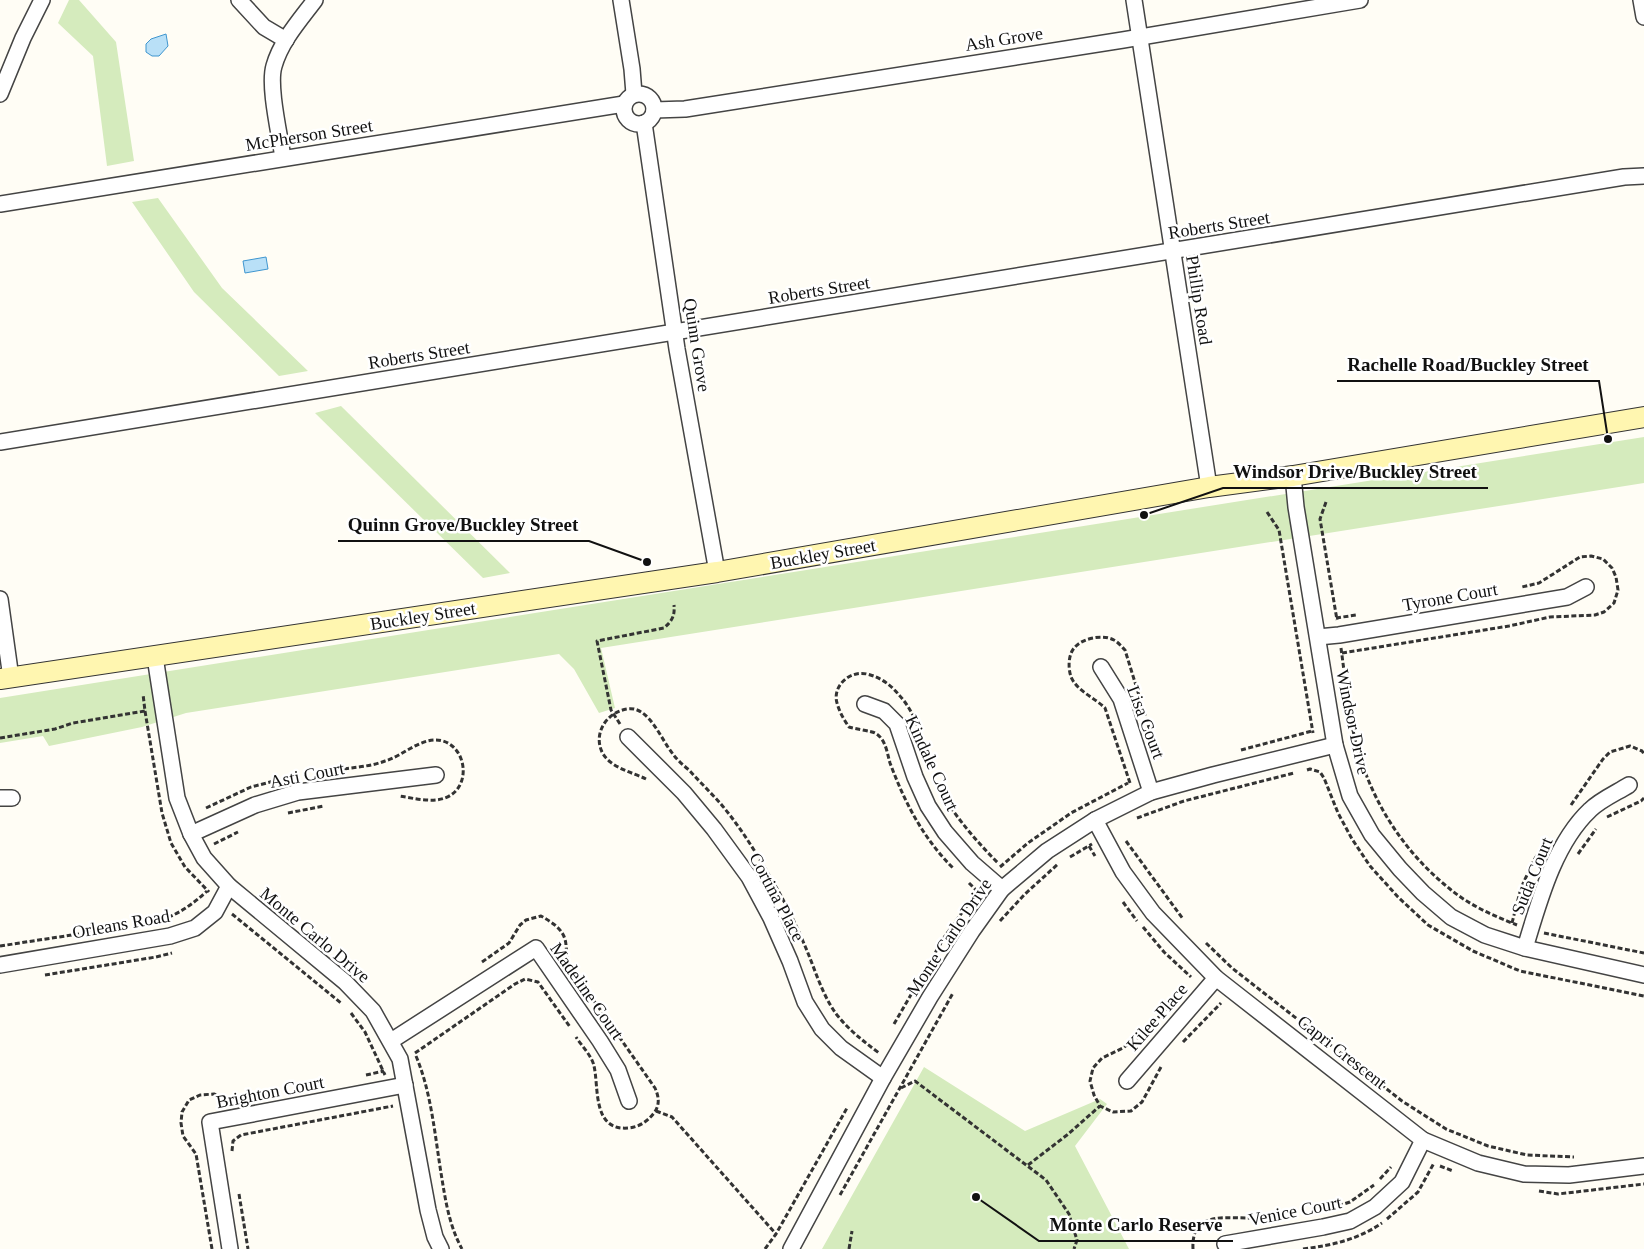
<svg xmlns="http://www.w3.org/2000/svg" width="1644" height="1249" viewBox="0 0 1644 1249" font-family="Georgia,serif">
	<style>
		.green { fill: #d5ebbd }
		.water { fill: #b9e0f7; stroke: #3f96cf }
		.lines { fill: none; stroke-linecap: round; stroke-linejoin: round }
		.minor-casing { stroke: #444; stroke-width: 18 }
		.secondary-casing { stroke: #333; stroke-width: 22 }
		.path { stroke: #333; stroke-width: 3; stroke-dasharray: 5 2.5; stroke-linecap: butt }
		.minor { stroke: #fff; stroke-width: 15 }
		.secondary { stroke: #fff6b0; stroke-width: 20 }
		.labels { text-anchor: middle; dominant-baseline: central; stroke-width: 5; stroke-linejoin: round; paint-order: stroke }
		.street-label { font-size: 18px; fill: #111; stroke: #fff }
		.leader { fill: none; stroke: #111; stroke-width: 2 }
		.callout-dot { fill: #111; stroke: #fff; stroke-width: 2 }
		.callout-label { font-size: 19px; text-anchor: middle; font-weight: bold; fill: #111; stroke: #fff; stroke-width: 5; stroke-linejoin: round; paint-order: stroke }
	</style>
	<rect width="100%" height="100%" fill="#fffdf5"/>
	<g class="green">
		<polygon points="69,0 79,0 116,42 134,161 107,166 93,56 58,23"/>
		<polygon points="158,198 222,288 308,371 279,376 194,292 132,202"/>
		<polygon points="341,406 510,573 483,578 315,413"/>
		<polygon points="1644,437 1644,483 601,648 615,708 599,713 574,669 559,654 186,713 142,727 49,746 43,736 0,743 0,698"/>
		<polygon points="924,1067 1025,1131 1100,1099 1107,1104 1075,1146 1129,1249 822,1249"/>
	</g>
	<g class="water">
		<polygon points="166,34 168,46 159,56 152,56 146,52 146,44 151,39"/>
		<polygon points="266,257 268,269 245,273 243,261"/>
	</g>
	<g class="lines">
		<g class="minor-casing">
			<g id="minor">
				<polyline points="239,0 264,27 286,40"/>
				<polyline points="621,0 632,69 634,94"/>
				<polyline points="1134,0 1209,487"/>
				<polyline points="1641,0 1644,17"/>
				<circle cx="639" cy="109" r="15"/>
				<polyline points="0,94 23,38 42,0"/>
				<polyline points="654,110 685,109 1123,40 1360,0"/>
				<polyline points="644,123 677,349 717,572"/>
				<path d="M 283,158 C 280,136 268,86 274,66 C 281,41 300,20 315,0"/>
				<polyline points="0,204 624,104"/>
				<polyline points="0,442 1624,177 1644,176"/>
				<polyline points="1293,476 1296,507 1335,745 1350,796 1372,835 1400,869 1423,893 1451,917 1485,935 1525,948 1644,975"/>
				<polyline points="0,599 11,678"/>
				<polyline points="1318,637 1339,635 1567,597 1586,587"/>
				<polyline points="155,657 177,798 191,834 204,858 229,886 345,982 373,1011 400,1059 428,1210 435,1237 441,1249"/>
				<polyline points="1101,667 1121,699 1151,792"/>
				<polyline points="865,704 884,711 897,724 915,777 928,806 945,832 972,863 1002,889"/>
				<polyline points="628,737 684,793 714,829 749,877 771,918 790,961 805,1002 822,1029 841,1048 883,1078"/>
				<polyline points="0,798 12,798"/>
				<polyline points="1095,820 1123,872 1153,913 1216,978 1423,1140 1478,1163 1524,1174 1569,1175 1644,1166"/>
				<polyline points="191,834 255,805 298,792 436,775"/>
				<path d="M 1525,948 C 1539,902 1554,844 1590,810 C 1600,800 1616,793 1629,785"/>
				<polyline points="0,965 170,936 195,928 215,912 229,886"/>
				<polyline points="391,1041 536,948 600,1041 618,1070 629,1101"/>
				<polyline points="1127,1081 1216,978"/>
				<polyline points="1225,1244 1323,1227 1350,1221 1375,1207 1402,1182 1423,1140"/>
				<polyline points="230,1249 210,1122 405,1085"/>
				<polyline points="791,1249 883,1078 930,997 972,931 1002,889 1047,851 1095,820 1151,792 1213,775 1335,745"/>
			</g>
		</g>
		<g class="secondary-casing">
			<polyline id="secondary" points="0,679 717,572 1209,487 1293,476 1644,417"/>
		</g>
		<g class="path">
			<polyline points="1326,502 1320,519 1337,620"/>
			<polyline points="1267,512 1279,530 1313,733"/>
			<polyline points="1336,618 1356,615"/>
			<path d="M 1341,648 C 1345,677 1348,707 1354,735 C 1368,796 1401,850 1450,889 C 1469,905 1494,916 1517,925"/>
			<polyline points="1342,653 1509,626 1550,617 1595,615 1604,612 1614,603 1618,590 1616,577 1612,568 1603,559 1591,556 1580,557 1539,583 1522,587"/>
			<polyline points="145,711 162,813 171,843 185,867 209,892"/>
			<path d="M 620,724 L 611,710 L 597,641 L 664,628 C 672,621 675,616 674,605"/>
			<polyline points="0,738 55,729 73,723 145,711 143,694"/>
			<polyline points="1241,750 1312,731"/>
			<path d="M 928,761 C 922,738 916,713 899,695 C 891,685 880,677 867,674 C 850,670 832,686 837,703 C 839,711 844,720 849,727 C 855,729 871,731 875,733 C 886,739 887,753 890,763 C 905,803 923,838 953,868"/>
			<path d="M 344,769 C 358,767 372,766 385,761 C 403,756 423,735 443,741 C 467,748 472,788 445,798 C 431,803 413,798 399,796"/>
			<polyline points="1307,770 1310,769 1320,772 1324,778 1338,813 1352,839 1370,866 1398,897 1428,925 1473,951 1520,971 1644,996"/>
			<path d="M 646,779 C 632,772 610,768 602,752 C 593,733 607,712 627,709 C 649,705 661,740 673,754 C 677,760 683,765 689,770 C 699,781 710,792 720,803 C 739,825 755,851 769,875 C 783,898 795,922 805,946 C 815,969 822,995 837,1015 C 849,1030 863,1041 879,1053"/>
			<path d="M 1130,783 L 1105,708 C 1095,698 1077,691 1071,677 C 1068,668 1068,654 1075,647 C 1083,638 1103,634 1114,640 C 1118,642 1122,647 1125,650 L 1154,744"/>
			<path d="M 938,788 C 955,816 975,840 998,863"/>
			<polyline points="1571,805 1603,759 1610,752 1630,746 1642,751 1644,754"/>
			<polyline points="206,808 251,787 286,778"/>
			<polyline points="288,813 324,806"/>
			<polyline points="1607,817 1641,801 1644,798"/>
			<polyline points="1137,818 1184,801 1294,773"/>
			<polyline points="1126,841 1183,919"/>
			<polyline points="214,844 238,832"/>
			<polyline points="1089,846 1095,856"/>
			<polyline points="1578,854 1596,829"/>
			<polyline points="1070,857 1092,844"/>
			<polyline points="1000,867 1028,843 1071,813 1128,783"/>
			<polyline points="969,883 977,891"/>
			<polyline points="1123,902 1137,921"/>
			<polyline points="232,914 341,1003"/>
			<path d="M 161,920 C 179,914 193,904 207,891"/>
			<polyline points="1000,921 1025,894 1058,864"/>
			<polyline points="1512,923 1521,888 1534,860 1544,845"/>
			<polyline points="1143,927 1164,952 1191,977"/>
			<polyline points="1544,933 1644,953"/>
			<polyline points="1206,943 1232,968 1402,1101 1446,1129 1488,1146 1527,1155 1574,1157"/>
			<polyline points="0,946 98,931"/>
			<path d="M 482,962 L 509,943 L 520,925 L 526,920 L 541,916 C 553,923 565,930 566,945 C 567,955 567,960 571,968 L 655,1088 C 659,1097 660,1105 654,1113 C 647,1122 639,1127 628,1128 C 592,1131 599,1087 594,1066 C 592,1056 581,1045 576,1037"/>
			<polyline points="45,975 156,957 172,953"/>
			<polyline points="351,1013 365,1032 385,1075"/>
			<polyline points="894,1024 945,936 980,888"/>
			<polyline points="1183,1042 1221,1003"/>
			<polyline points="415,1053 515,984 525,979 538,982 570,1027"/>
			<path d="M 416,1056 C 432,1094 435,1138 442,1179 C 446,1204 450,1227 462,1249"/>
			<polyline points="1161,1067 1142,1102 1131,1111 1113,1112 1100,1106 1094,1095 1090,1081 1093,1068 1102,1058 1123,1048 1146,1031 1166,1009"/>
			<polyline points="366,1075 384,1071"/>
			<polyline points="901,1088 915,1081 1046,1180 1069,1214 1077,1240 1074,1249"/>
			<polyline points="656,1111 672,1117 776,1234"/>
			<polyline points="232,1151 233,1141 241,1135 393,1106"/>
			<polyline points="1028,1165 1067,1135 1100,1106"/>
			<polyline points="1440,1166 1453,1171"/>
			<polyline points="1380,1179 1391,1167"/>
			<polyline points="1539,1191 1558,1194 1644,1184"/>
			<polyline points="239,1194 248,1249"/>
			<polyline points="840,1195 953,993"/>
			<polyline points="1331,1208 1350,1202 1374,1185"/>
			<polyline points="1387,1219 1418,1192 1434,1163"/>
			<polyline points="212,1249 196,1154 183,1136 181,1123 182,1112 189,1100 200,1095 214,1094 224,1098 237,1099"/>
			<polyline points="765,1249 776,1234 847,1108"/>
			<polyline points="849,1249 852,1231"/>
			<path d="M 1193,1249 C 1191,1212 1223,1218 1248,1218 C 1257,1219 1267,1218 1276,1218"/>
			<path d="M 1303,1249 C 1333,1245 1357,1240 1382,1223"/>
		</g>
		<use href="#minor" class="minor"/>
		<use href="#secondary" class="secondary"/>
	</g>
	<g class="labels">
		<g class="street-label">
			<text transform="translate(1004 39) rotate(-9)">Ash Grove</text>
			<text transform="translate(309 135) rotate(-9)">McPherson Street</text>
			<text transform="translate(1219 225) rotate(-9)">Roberts Street</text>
			<text transform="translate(819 290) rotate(-9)">Roberts Street</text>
			<text transform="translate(1199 300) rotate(81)">Phillip Road</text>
			<text transform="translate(697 345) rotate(81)">Quinn Grove</text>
			<text transform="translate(419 355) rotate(-9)">Roberts Street</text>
			<text transform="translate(823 554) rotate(-10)">Buckley Street</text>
			<text transform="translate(1450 597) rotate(-10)">Tyrone Court</text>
			<text transform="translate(423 616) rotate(-9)">Buckley Street</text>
			<text transform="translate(1146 722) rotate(69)">Lisa Court</text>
			<text transform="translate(1353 722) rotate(78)">Windsor Drive</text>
			<text transform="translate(932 763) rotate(65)">Kindale Court</text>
			<text transform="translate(307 775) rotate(-11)">Asti Court</text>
			<text transform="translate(1532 876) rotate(-68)">Suda Court</text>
			<text transform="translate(777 897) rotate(62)">Cortina Place</text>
			<text transform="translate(121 924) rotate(-10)">Orleans Road</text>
			<text transform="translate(315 935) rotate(40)">Monte Carlo Drive</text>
			<text transform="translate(949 937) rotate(-56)">Monte Carlo Drive</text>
			<text transform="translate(587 991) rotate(55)">Madeline Court</text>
			<text transform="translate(1157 1017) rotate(-49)">Kilee Place</text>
			<text transform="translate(1342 1052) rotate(38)">Capri Crescent</text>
			<text transform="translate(270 1092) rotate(-11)">Brighton Court</text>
			<text transform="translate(1295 1211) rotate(-11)">Venice Court</text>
		</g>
	</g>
	<path class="leader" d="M1608 439L1599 381H1337M1144 515L1223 488H1488M647 562L589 541H338M976 1197L1039 1241H1233"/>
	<g class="callout-dot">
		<circle cx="1608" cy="439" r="5"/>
		<circle cx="1144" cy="515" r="5"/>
		<circle cx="647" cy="562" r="5"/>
		<circle cx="976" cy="1197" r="5"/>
	</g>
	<g class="callout-label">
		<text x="1468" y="371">Rachelle Road/Buckley Street</text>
		<text x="1355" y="478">Windsor Drive/Buckley Street</text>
		<text x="463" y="531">Quinn Grove/Buckley Street</text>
		<text x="1136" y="1231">Monte Carlo Reserve</text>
	</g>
</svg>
